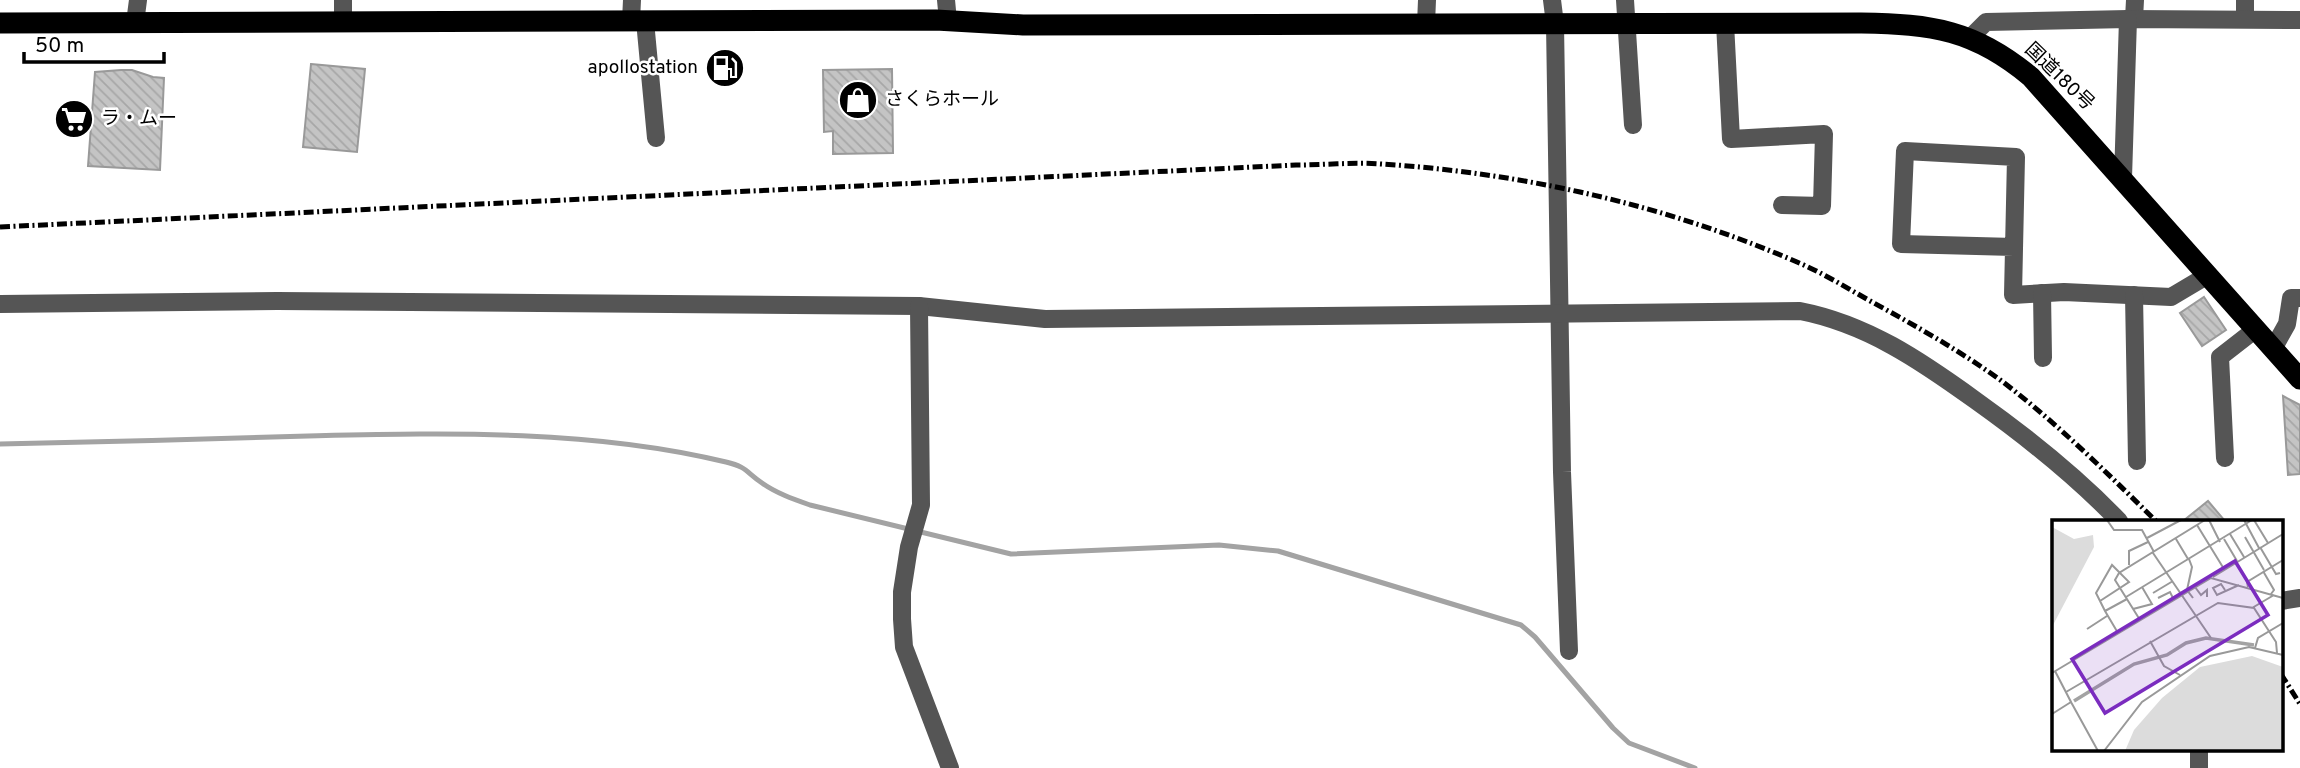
<svg xmlns="http://www.w3.org/2000/svg" width="2300" height="768" viewBox="0 0 2300 768" font-family="Overpass,'Noto Sans JP',sans-serif">
	<style>
		.lines { fill: none; stroke-linecap: round; stroke-linejoin: round }
		.stream { stroke: #a3a3a3; stroke-width: 5 }
		.building { fill: url(#building-back-hatch); stroke: #999; stroke-width: 2 }
		.minor { stroke: #555; stroke-width: 18 }
		.highway { stroke: #000; stroke-width: 21 }
		.rail { stroke: #000; stroke-width: 5; stroke-dasharray: 10 3.5 2 3.5; stroke-linecap: butt }
		.labels { text-anchor: middle; dominant-baseline: central; stroke-width: 5; stroke-linejoin: round; paint-order: stroke }
		.poi-label { font-size: 19px; fill: #000; stroke: #fff; text-anchor: start }
		.street-label { font-size: 19px; fill: #000; stroke: #fff }
		.inset-river { fill: none; stroke: #a3a3a3; stroke-width: 3.5 }
		.inset-road { fill: none; stroke: #999; stroke-width: 2 }
		.view { fill: #7b2cbf; fill-opacity: 0.15; stroke: #7b2cbf; stroke-width: 3.5 }
		.inset-edge { fill: none; stroke: #000; stroke-width: 3.5 }
	</style>
	<defs>
		<pattern id="building-back-hatch" width="6" height="6" patternUnits="userSpaceOnUse" patternTransform="scale(1.75)"><rect width="6" height="6" fill="#c4c4c4"/><path d="M-1 5l2 2M0 0l6 6M5-1l2 2" fill="none" stroke="#a7a7a7"/></pattern>
	</defs>
	<rect width="100%" height="100%" fill="#fff"/>
	<g class="lines">
		<path class="stream" d="M 0,444 C 103,442 205,439 308,436 C 446,433 590,429 726,462 C 747,467 746,472 762,483 C 776,493 793,499 810,505 L 1011,554 L 1219,545 L 1278,551 L 1521,625 L 1535,637 L 1613,728 L 1629,743 L 1695,768"/>
	</g>
	<g class="building">
		<polygon points="311,64 365,69 357,152 303,147"/>
		<polygon points="892,69 893,153 833,154 833,131 824,132 823,70"/>
		<polygon points="121,70 132,70 153,77 164,78 160,170 88,166 95,72"/>
		<polygon points="2204,297 2226,330 2202,346 2180,313"/>
		<polygon points="2283,396 2300,405 2300,474 2288,475"/>
		<polygon points="2208,501 2225,521 2183,521"/>
	</g>
	<g class="lines">
		<g class="minor">
			<polyline points="343,0 343,22"/>
			<polyline points="946,0 948,21"/>
			<polyline points="1552,0 1555,24 1562,472 1569,651"/>
			<polyline points="1625,0 1633,125"/>
			<polyline points="2134,19 2135,0"/>
			<polyline points="2245,19 2245,0"/>
			<polyline points="631,21 632,0"/>
			<polyline points="645,21 656,138"/>
			<polyline points="135,23 138,0"/>
			<polyline points="1725,23 1731,139 1824,134 1822,206 1782,205"/>
			<polyline points="1426,24 1427,0"/>
			<polyline points="1970,38 1986,22 2128,19 2300,20"/>
			<polyline points="2123,178 2128,19"/>
			<polyline points="2014,247 1901,244 1905,151 2016,157 2013,295 2064,292 2171,297 2208,275"/>
			<polyline points="2042,293 2043,358"/>
			<polyline points="2134,295 2137,461"/>
			<path d="M 0,304 L 277,301 L 919,306 L 1045,319 L 1800,311 C 1867,324 1921,361 1975,400 C 2027,437 2075,475 2119,521"/>
			<polyline points="919,306 921,505 909,547 902,592 902,619 904,647 950,768"/>
			<polyline points="2273,349 2287,324 2291,298 2300,298"/>
			<polyline points="2225,458 2220,357 2256,329"/>
			<polyline points="2281,601 2300,598"/>
			<polyline points="2199,768 2199,749"/>
		</g>
		<path class="highway" d="M 0,23 L 936,20 L 1023,25 L 1861,23 C 1932,24 1975,30 2031,77 L 2300,379"/>
		<g class="rail">
			<path d="M 0,227 L 1296,165 C 1324,165 1353,162 1381,164 C 1524,173 1665,205 1797,262 C 1823,273 1847,288 1872,302 C 1916,326 1962,352 2003,382 C 2058,424 2107,473 2156,521"/>
			<polyline points="2281,674 2300,704"/>
		</g>
	</g>
	<defs>
		<g id="fuel-disc" transform="scale(2.0125)"><circle r="9.5" fill="#000" stroke="#fff"/><path d="M-5.5-6h7V0h2V4h1.3V-2.5L3-4.5l.8-.8L6-3V5H2.5V1h-1V6h-7ZM-4.2-4.7v3.2H.2V-4.7Z" fill="#fff"/></g>
		<g id="shop-disc" transform="scale(2.0125)"><circle r="9.5" fill="#000" stroke="#fff"/><path d="M-5-2.5h2.3a2.7 3.5 0 0 1 5.4 0H5L5.5 6h-11ZM-1.5-2.5h3a1.5 2.3 0 0 0-3 0Z" fill="#fff"/></g>
		<g id="supermarket-disc" transform="scale(2.0125)"><circle r="9.5" fill="#000" stroke="#fff"/><path d="M-6-5.5h2.5l.6 2H6L4.5 2H-2.5L-4.4-4H-6ZM-1.5 3.2a1.3 1.3 0 1 0 .1 0ZM3 3.2a1.3 1.3 0 1 0 .1 0Z" fill="#fff"/></g>
	</defs>
	<g fill-rule="evenodd">
		<use href="#fuel-disc" x="725" y="68"/>
		<use href="#shop-disc" x="858" y="100"/>
		<use href="#supermarket-disc" x="74" y="119"/>
	</g>
	<g class="labels">
		<g class="poi-label">
			<text x="698" y="68" text-anchor="end">apollostation</text>
			<text x="885" y="100">さくらホール</text>
			<text x="101" y="119">ラ・ムー</text>
		</g>
		<g class="street-label">
			<text transform="translate(2059 77) rotate(44)">国道180号</text>
		</g>
	</g>
	<g transform="translate(2052 520)">
		<rect width="231" height="231" fill="#fff"/>
		<path d="M 0,7 L 22,19 L 41,15 L 42,27 L 0,107 ZM 200,136 L 231,147 L 231,231 L 73,231 L 82,210 L 110,178 L 148,147 Z" fill="#dcdcdc"/>
		<path class="inset-river" d="M 22,181 L 82,144 L 115,135 L 134,123 L 154,118 L 202,125"/>
		<path class="inset-road" d="M 55,0 L 62,10 L 90,10 L 102,32M 157,0 L 168,22M 192,0 L 207,28M 202,0 L 216,23M 145,5 L 172,49M 178,14 L 192,37M 193,17 L 212,50M 95,18 L 129,0M 124,19 L 136,39M 172,19 L 185,41M 208,27 L 224,54 L 228,53M 101,33 L 159,118M 137,39 L 140,47 L 135,70 L 141,78M 77,45 L 77,31 L 96,22M 211,51 L 222,70 L 219,74M 161,57 L 231,14M 143,67 L 149,75 L 155,70 L 155,77M 196,67 L 195,62 L 231,40M 173,70 L 169,64 L 161,68 L 165,75 L 187,65M 101,73 L 121,61M 74,77 L 200,0M 106,78 L 118,72 L 122,80M 48,81 L 77,62 L 60,45 L 44,73 L 53,91 L 66,113M 200,88 L 222,75M 81,89 L 100,84 L 90,67M 53,91 L 75,79M 88,100 L 63,60 L 67,53 L 153,0M 35,109 L 55,96M 98,121 L 112,146 L 128,155M 203,128 L 206,118 L 231,103M 0,153 L 159,58 L 231,78M 14,172 L 166,83 L 202,88 L 224,122 L 225,133M 19,182 L 46,231M 0,194 L 19,182 L 3,151M 52,231 L 90,182 L 158,136 L 197,127 L 231,135"/>
		<path class="view" d="M 183,41 L 216,95 L 53,193 L 20,139 Z"/>
		<rect width="231" height="231" class="inset-edge"/>
	</g>
	<path d="M24 52v10h140v-10" fill="none" stroke="#000000" stroke-width="3.5"/>
	<text x="35" y="52" font-size="21" fill="#000000" stroke="#ffffff" stroke-width="5" paint-order="stroke">50 m</text>
</svg>
